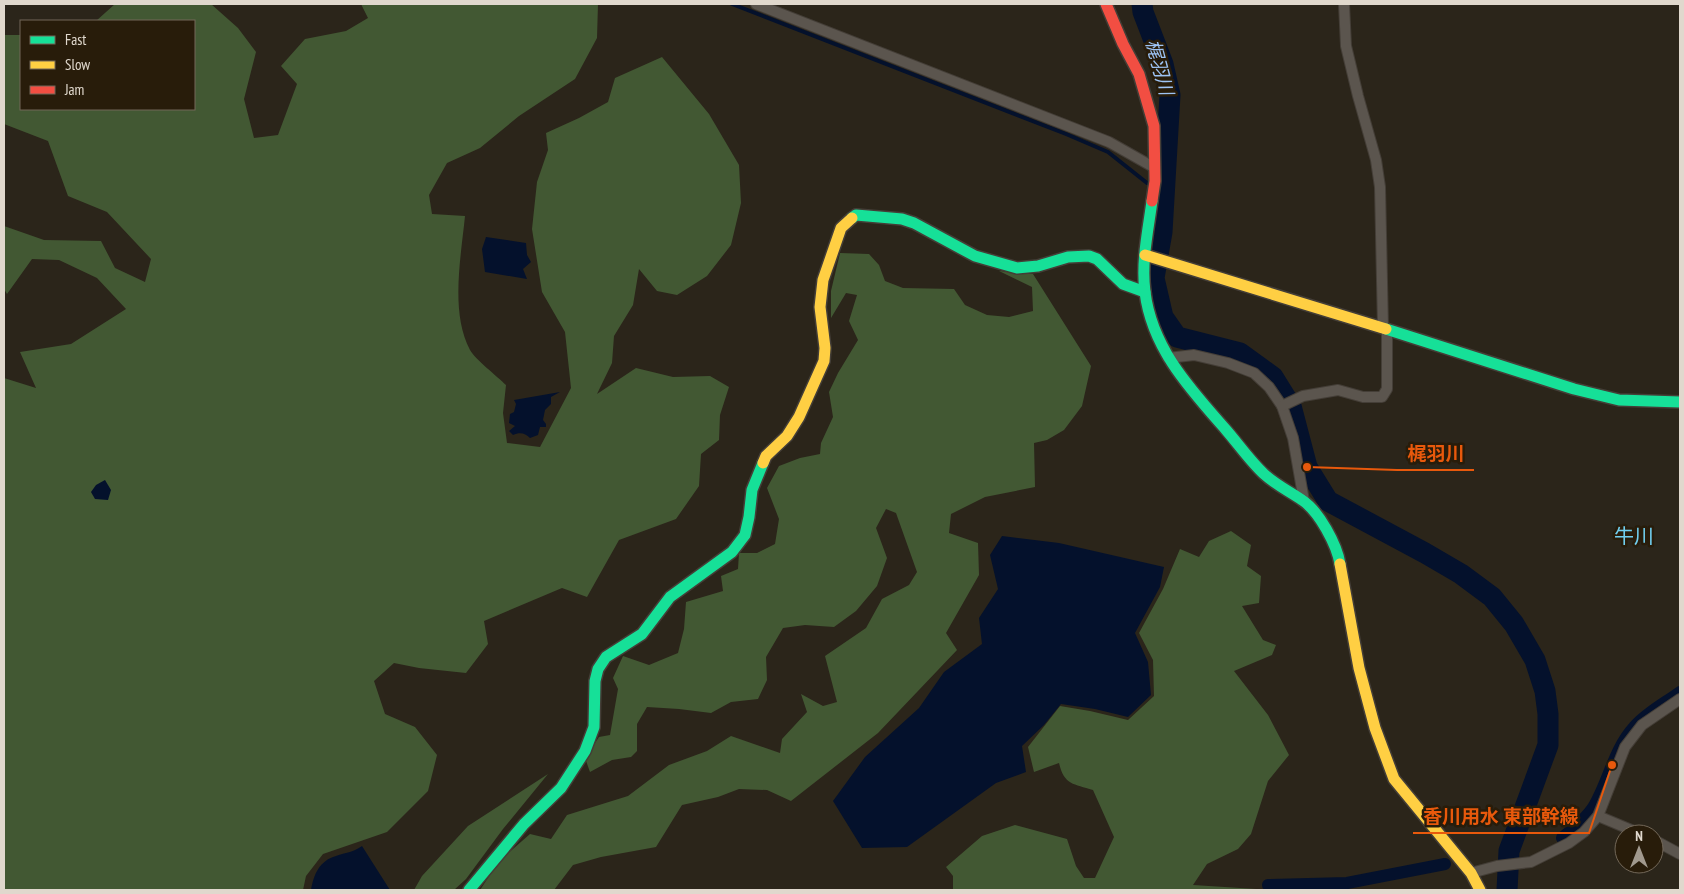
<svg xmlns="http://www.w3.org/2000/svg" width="1684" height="894" viewBox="0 0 1684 894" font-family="'PT Sans Narrow','Noto Sans JP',sans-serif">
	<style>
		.forest { fill: #425833 }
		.water { fill: #04112c }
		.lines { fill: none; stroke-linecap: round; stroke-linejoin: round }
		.stream { stroke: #04112c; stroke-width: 4 }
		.canal { stroke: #04112c; stroke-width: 12 }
		.river { stroke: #04112c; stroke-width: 21 }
		.street-casing { stroke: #443e37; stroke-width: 12 }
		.fast-casing { stroke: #443e37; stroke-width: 14 }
		.slow-casing { stroke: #443e37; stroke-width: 14 }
		.jam-casing { stroke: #443e37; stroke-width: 14 }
		.street { stroke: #5b554e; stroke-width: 10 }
		.fast { stroke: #16e098; stroke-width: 11 }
		.slow { stroke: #ffcf43; stroke-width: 11 }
		.jam { stroke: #f24e42; stroke-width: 11 }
		.labels { text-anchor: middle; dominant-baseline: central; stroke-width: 5; stroke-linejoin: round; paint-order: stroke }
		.water-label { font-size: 19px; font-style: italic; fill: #9dc3f4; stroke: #281c0a }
		.quarter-label { font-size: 20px; fill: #71cff0; stroke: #281c0a }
		.leader { fill: none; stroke: #e8590c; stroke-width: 2 }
		.callout-dot { fill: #e8590c; stroke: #281c0a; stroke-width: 2 }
		.callout-label { font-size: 19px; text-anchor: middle; font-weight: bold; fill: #e8590c; stroke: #281c0a; stroke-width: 5; stroke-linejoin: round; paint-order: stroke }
	</style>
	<rect width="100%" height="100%" fill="#2b251a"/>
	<g class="forest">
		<path d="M 115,4 L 211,4 L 238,28 L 256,52 L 244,99 L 254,138 L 278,135 L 297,84 L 281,66 L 305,39 L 346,31 L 368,18 L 361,4 L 598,4 L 597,38 L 575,79 L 519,116 L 480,148 L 447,163 L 429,195 L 432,214 L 465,216 C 461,257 450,312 470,350 C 475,359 498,377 506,385 L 503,413 L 507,443 L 540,447 L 571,388 L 565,332 L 542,292 L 532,229 L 537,182 L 548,150 L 546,133 L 579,118 L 608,102 L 615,78 L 662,57 L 709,114 L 739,165 L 741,203 L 731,245 L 707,276 L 677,295 L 657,291 L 639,269 L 633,305 L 614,336 L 612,363 L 597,394 L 636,368 L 673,377 L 710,376 L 729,387 L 720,415 L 719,440 L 701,454 L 699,486 L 676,519 L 619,540 L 587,597 L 562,588 L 484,621 L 488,644 L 466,673 L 419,668 L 394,663 L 374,681 L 385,714 L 415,727 L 437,755 L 428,791 L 387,832 L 323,854 L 306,876 L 303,890 L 4,890 L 4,378 L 36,388 L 20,352 L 71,344 L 126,309 L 97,278 L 59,260 L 32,259 L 7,294 L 4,289 L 4,226 L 44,240 L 101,241 L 115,268 L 145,282 L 151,259 L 107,212 L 68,196 L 48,141 L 4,124 L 4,35 L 21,35 L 21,109 L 194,109 L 194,21 L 96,21 Z"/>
		<polygon points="840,253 869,254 879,265 885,281 903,288 954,289 965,305 987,315 1009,317 1033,311 1032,287 999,271 1033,274 1091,366 1082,406 1064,430 1047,440 1034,443 1035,487 985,497 951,514 949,533 978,543 979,575 946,633 957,650 878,733 791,801 767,790 739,789 718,797 682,805 656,847 601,857 573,865 554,890 480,890 499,861 530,834 551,839 567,815 628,796 669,765 707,751 731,736 780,753 782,739 807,712 801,694 823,706 837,702 825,656 866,628 882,599 909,585 917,572 896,513 886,509 876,528 887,558 877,586 856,611 834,627 805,625 783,628 766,657 767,680 758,699 731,702 711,713 679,709 647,707 637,724 637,751 631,757 612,760 590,772 585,758 599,737 610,735 618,689 613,678 623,656 649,665 678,653 684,629 686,602 723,591 721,576 738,569 739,553 757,553 775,544 779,519 767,488 779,466 800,458 820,454 821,443 833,417 829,392 838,373 858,340 849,321 857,295 846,293 831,318 831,291"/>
		<path d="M 1231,531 L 1251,545 L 1247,566 L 1261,576 L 1259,603 L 1242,606 L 1263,640 L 1276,645 L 1272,655 L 1234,671 L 1268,715 L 1289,755 L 1268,781 L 1251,834 L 1238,849 L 1207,864 L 1193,885 L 1273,890 L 953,890 L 953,876 L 946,867 L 982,836 L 1015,825 L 1067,839 L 1076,866 L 1084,878 L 1095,878 L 1114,837 L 1093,790 C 1074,784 1064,785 1059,763 L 1034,772 L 1028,747 L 1060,706 L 1090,711 L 1128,720 L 1154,696 L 1153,660 L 1139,633 L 1163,589 L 1180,549 L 1199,557 L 1209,541 Z"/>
		<polygon points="548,774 503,829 466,879 454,890 414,890 422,876 468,826"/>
	</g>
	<g class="water">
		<polygon points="486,237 526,243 527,255 531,262 523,269 527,279 485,272 482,249"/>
		<path d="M 560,392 L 551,397 L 551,404 L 545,410 L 543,420 L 546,424 L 546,427 L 540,427 L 538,435 L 530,438 C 525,433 520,432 513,435 L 509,431 L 515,426 L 509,423 L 510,414 L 514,412 L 516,404 L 514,400 Z"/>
		<polygon points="105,480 111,490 108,500 95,499 91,492 96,485"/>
		<polygon points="1002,536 1059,543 1164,567 1160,587 1135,633 1148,662 1151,695 1128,717 1095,709 1061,704 1044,725 1022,746 1026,772 996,783 907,847 862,848 833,801 865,757 919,708 944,672 982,644 979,618 998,589 990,555"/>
		<path d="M 362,846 L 390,890 L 311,890 C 314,874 319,861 336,856 C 346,852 352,853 362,846 Z"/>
	</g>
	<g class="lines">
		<polyline class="stream" points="732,4 1066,134 1108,152 1147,183"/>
		<g class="canal">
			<path d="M 1562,838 C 1573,829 1586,819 1594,806 C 1609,780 1614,749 1634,727 C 1647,712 1665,703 1680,692"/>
			<polyline points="1268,885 1347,883 1445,864"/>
		</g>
		<polyline class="river" points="1142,4 1143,12 1163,64 1170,95 1162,232 1154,278 1163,317 1177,337 1240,353 1273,377 1291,406 1307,467 1328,501 1425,553 1461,574 1492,597 1514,624 1535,660 1545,691 1548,714 1548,745 1509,851 1507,890"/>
		<g class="street-casing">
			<g id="street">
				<polyline points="756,4 1109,142 1155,168"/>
				<polyline points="1344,4 1346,46 1358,96 1376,160 1380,187 1383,328"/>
				<polyline points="1168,358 1194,355 1228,363 1254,373 1269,387 1282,406 1293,438 1304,501"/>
				<polyline points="1282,406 1303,396 1338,390 1363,397 1382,397 1387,389 1387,329"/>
				<polyline points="1598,816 1641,834"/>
				<polyline points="1654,840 1680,854"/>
				<polyline points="1471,873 1497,866 1531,862 1569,843 1584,832 1598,816 1625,747 1642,725 1680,699"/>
			</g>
		</g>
		<g class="fast-casing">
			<g id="fast">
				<path d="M 1152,201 C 1148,231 1141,262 1145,292 C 1152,349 1191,390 1227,431 C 1239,445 1251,462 1264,474 C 1276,485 1289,491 1302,500 C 1319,511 1337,545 1340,564"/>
				<polyline points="852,218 856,215 902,219 914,223 975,256 1017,268 1038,266 1068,257 1089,256 1097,259 1123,284 1145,292"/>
				<polyline points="1386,329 1574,389 1619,400 1680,402"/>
				<polyline points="469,890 524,824 561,788 585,751 594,727 595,681 598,669 606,657 642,634 670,597 732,552 745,535 749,517 752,490 763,463"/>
			</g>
		</g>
		<g class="slow-casing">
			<g id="slow">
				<polyline points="1145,255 1386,329"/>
				<polyline points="763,463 766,456 787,436 799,417 824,361 825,348 820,307 823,280 841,228 852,218"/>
				<polyline points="1340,564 1359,668 1375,728 1394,779 1471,873 1480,890"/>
			</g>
		</g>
		<g class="jam-casing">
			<polyline id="jam" points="1106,4 1123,44 1139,74 1154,126 1155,181 1152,201"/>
		</g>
		<use href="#street" class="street"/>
		<use href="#fast" class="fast"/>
		<use href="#slow" class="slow"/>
		<use href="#jam" class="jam"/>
	</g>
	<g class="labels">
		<g class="water-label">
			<text transform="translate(1160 67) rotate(75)">梶羽川</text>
		</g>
		<g class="quarter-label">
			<text x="1634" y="536">牛川</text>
		</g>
	</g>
	<path class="leader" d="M1307 467L1397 470H1474M1612 765L1589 833H1413"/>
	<g class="callout-dot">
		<circle cx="1307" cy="467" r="5"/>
		<circle cx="1612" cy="765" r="5"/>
	</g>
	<g class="callout-label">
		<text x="1436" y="460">梶羽川</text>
		<text x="1501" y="823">香川用水 東部幹線</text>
	</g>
	<rect width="1684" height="894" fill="none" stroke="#e0d8cd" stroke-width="10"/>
	<rect x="20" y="20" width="175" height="90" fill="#281c0a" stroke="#726758"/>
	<rect x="30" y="36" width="25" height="8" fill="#16e098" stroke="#726758"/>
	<text x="65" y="45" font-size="15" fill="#e0d8cd">Fast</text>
	<rect x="30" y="61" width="25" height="8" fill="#ffcf43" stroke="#726758"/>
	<text x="65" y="70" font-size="15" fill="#e0d8cd">Slow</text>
	<rect x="30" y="86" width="25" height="8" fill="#f24e42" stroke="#726758"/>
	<text x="65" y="95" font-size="15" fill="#e0d8cd">Jam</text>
	<g transform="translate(1639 849)"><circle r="24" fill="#281c0a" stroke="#726758"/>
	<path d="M0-4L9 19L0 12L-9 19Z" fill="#a1998e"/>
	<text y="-8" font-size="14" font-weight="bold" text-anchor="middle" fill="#e0d8cd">N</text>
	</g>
</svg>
